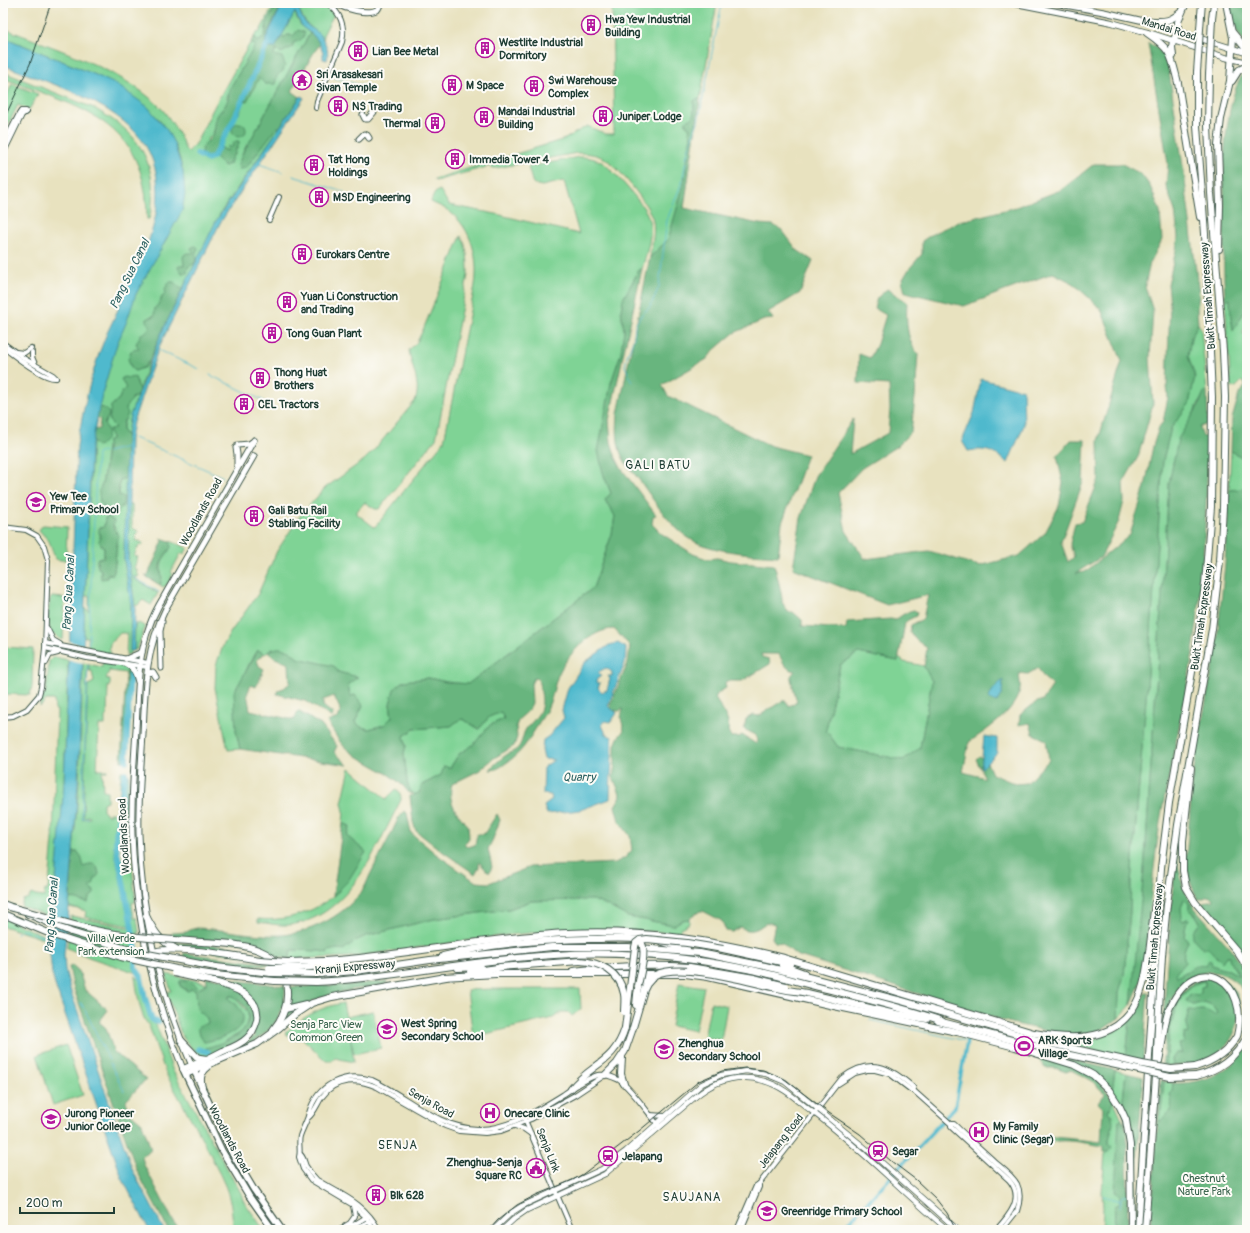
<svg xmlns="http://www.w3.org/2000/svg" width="1250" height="1233" viewBox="0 0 1250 1233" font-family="Pangolin,sans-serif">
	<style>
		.green { fill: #7fd395; stroke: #4f8864 }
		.forest { fill: #67b57e; stroke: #437959; fill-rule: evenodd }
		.water { fill: #4fb9cd; stroke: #377b80; fill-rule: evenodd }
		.pier { fill: #e8e2bf }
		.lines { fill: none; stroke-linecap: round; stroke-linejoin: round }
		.stream { stroke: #4fb9cd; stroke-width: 1 }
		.canal { stroke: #4fb9cd; stroke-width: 3.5 }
		.river { stroke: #4fb9cd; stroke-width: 5.5 }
		.tertiary-casing { stroke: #3d5649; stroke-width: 6 }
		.secondary-casing { stroke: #3d5649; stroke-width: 6 }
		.primary-casing { stroke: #3d5649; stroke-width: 7 }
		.trunk-casing { stroke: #3d5649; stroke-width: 8 }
		.motorway-casing { stroke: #3d5649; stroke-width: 8 }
		.tertiary { stroke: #fff; stroke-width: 4 }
		.secondary { stroke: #fff; stroke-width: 4.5 }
		.primary { stroke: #fff; stroke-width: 5 }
		.trunk { stroke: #fff; stroke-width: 5.5 }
		.motorway { stroke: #fff; stroke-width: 6 }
		.rail { stroke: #1f3d34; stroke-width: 1 }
		.motorway-bridge-casing { stroke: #3d5649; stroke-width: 8; stroke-linecap: butt }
		.motorway-bridge { stroke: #fff; stroke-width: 6 }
		.labels { text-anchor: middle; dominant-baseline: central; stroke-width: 4; stroke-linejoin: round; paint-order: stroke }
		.poi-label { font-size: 11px; font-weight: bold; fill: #1f3d34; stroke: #fdfcf7; text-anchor: start }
		.street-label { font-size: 11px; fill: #1f3d34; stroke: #fdfcf7 }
		.park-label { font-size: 11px; fill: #37624c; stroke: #fdfcf7 }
		.water-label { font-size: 12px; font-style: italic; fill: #2d6262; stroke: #fdfcf7 }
		.neighbourhood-label { font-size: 12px; letter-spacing: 1px; fill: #1f3d34; stroke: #fdfcf7 }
	</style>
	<rect width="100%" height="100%" fill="#fdfcf7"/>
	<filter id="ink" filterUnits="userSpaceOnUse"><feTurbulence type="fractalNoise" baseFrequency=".025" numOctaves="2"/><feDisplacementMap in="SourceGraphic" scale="8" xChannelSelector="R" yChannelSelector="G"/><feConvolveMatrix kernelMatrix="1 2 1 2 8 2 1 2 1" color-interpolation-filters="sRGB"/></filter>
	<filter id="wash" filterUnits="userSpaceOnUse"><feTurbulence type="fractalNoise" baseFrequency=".012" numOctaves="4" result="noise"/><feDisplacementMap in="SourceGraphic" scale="16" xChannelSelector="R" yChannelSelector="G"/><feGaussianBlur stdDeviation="0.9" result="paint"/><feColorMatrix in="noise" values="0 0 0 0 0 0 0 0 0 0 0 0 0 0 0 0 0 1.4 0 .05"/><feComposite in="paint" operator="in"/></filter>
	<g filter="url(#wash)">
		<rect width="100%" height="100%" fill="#e8e2bf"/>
		<g class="green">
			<polygon points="275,3 278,3 267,22 265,35 262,39 257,42 256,38 254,37 257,32 259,33"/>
			<path d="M 302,3 L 309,3 L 310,5 L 319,6 L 322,4 L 329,9 L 334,14 L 323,35 L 324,37 L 323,40 C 312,25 303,26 298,5 L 300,7 Z"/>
			<path d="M 612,3 L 717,3 L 700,99 L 694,101 C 694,109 696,118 686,121 L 686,125 L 690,128 L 689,132 L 691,135 L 684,184 L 668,240 L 650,257 C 652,244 655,233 653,220 C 650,206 617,165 604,158 C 595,154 587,153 577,153 L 496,168 L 491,168 L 490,166 L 435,181 L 434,179 L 565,139 L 587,126 L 606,134 L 614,134 Z"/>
			<path d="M 295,12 C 297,21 302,28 310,33 L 249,143 L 246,146 L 238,165 L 246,168 L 277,127 L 279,128 L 221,212 L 182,290 L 179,286 C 173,289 165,291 162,297 C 160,302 160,304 155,308 L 156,313 L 154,316 L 149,317 L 150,328 L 145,333 L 139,348 L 137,350 L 131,351 C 130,359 127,366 135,371 L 145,367 L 147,363 L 149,362 L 139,390 L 137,381 L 122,382 L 126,387 L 121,394 L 119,399 C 112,403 111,413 110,421 L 114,426 L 114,429 L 110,429 L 111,439 L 108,441 C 106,451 105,462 104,472 C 102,486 96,502 108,514 L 104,527 L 99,531 L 101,545 L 104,548 L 104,558 L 97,559 C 97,564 97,567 101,570 L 100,575 L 114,572 L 118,535 L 110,518 C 113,511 117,504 119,496 C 120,490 118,485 120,480 L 126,478 L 124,559 L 131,605 L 130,654 L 126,655 L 127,633 L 120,633 L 110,644 L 109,649 L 111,651 L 110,654 L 88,649 L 88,637 L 83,637 L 85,608 L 89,611 L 89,595 L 85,597 L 92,441 L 94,444 L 109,415 L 104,408 L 99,407 L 113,354 L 136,294 L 183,204 L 184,182 L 180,159 L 174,143 L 159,119 L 96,75 L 3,37 L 3,28 C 53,48 120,68 159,106 C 168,115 174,126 180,136 C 183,142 184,149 188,152 L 196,143 L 215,105 L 250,43 L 254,44 L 255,46 L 231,88 L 227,97 L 228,101 L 222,111 L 217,116 L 215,128 L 212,135 L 207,140 L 211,155 L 225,166 L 230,161 L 238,147 L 233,146 L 227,151 L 220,147 C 221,144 224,141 225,138 C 228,130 226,123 235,119 L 243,102 L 247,100 L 259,78 L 261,79 L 276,80 L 276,77 L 278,74 L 273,55 L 276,50 L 283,51 L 291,48 L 293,43 L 301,39 L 295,35 L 293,36 L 290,35 L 287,35 L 285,37 L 281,37 Z"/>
			<path d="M 3,72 L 94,108 C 107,116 121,124 131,135 C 152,158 157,191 149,219 L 147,219 C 147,120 80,108 3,78 Z"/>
			<polygon points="12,84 38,94 29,110 18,105 3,135 3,103"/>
			<path d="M 579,157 C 587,157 596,158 603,163 C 612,169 641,202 646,212 C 648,215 649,220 650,224 C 652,238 646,255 642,269 L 639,270 L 623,299 L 621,310 L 624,330 L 621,353 L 611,383 L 603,473 L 611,493 L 605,500 L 615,516 L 612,534 L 593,588 L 468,684 L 446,682 L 429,678 L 404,681 L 394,690 L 390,704 L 392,717 L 384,725 L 369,729 L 361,727 L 355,722 L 363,705 L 350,697 L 348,683 L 357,677 L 338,672 L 333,666 L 297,658 L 294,654 L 272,649 L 265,654 L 258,650 L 249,664 L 241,682 L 236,731 L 240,749 L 228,750 L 215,688 L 216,665 L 223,646 L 230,633 L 258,594 L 277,551 L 300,516 L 325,488 L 364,460 L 375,449 L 415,401 C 422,384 411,367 409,350 L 417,342 L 423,330 L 461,236 C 468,247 468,262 468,275 L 436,439 L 379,509 L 375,509 L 366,503 L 364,503 L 357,511 L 357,514 L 374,527 L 376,526 L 444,441 L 475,285 C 479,259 472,229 450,212 C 444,207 437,205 431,202 C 433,196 434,192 440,190 L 449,205 L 496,214 L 579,234 L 564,181 L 542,186 L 533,184 L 528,167 Z"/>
			<polygon points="1230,299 1231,319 1246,311 1247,308 1247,325 1242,333 1247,335 1247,384 1246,385 1242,381 1236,387 1231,388 1225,300"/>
			<polygon points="1198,324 1201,328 1207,392 1204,393 1189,422 1173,462 1169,484 1145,859 1137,950 1131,1005 1118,1019 1119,992 1124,975 1130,911 1131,883 1148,674 1163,460 1171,428 1189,404 1195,376 1188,356 1191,337"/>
			<path d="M 137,396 L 129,420 L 127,437 L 122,430 C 127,419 122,401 137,396 Z"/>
			<polygon points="1231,451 1245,459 1247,466 1247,487 1244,489 1229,490"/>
			<polygon points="129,505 132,505 132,528 138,531 135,540 143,543 142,546 139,545 134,556 138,557 134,568 137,570 137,574 139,575 137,578 133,576 133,578 158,593 151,605 143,600 138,605 135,606 128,558"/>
			<polygon points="43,525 67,527 66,560 58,560 55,558 49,541 39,530"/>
			<path d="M 170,541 L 188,548 L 184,554 L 182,553 L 180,555 L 171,572 L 173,574 C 170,579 168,586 163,587 L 160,585 C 164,576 159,571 162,562 C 164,555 173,550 170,541 Z"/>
			<path d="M 52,597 L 65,598 L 63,640 L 58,638 L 55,634 L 52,636 C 47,625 48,611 50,599 Z"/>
			<polygon points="139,623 144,626 145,628 137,649 134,651 135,625"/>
			<polygon points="5,647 33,649 32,687 30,695 3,694"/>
			<polygon points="858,653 898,661 899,658 904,662 924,666 932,681 920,748 903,760 838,747 826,730 840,665"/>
			<polygon points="55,657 68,660 64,783 60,840 52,918 21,906 23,900 29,898 31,894 36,896 44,897 45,890 47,891 49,884 53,839 57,710 55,710 54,700 46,700 40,707 40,703 45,693 47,684 49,661 52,658"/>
			<path d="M 103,662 L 125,665 L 132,669 L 126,673 L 110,671 L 110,669 L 106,679 L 110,680 L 110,687 L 108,686 L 107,715 L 105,717 L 105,725 L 99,725 L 97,770 L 107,770 L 107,771 L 102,771 L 103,790 L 107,791 L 107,801 L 103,803 L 103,811 L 109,816 L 109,813 L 118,813 L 121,771 L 123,771 L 124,773 C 122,799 114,822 114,848 L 130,926 L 85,917 L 86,911 L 69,907 L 70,898 C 78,900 87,900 94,894 L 90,887 L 84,867 L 78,852 L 73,852 L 79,783 L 83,663 L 88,664 L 86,686 L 87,686 L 82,819 L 90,818 L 90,816 L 83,817 L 88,685 L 94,682 L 92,671 L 89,671 L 89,664 L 102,667 Z"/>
			<polygon points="501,712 504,719 490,725 473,745 459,754 450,768 441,775 422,785 419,793 413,795 408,786 407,781 404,753 406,746 404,736 414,729 451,726 459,720 463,719 479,729 489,717"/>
			<path d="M 350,768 L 386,799 L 396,789 C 400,792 401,795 401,800 C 376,847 350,918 289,925 C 279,926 268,923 258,922 L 258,919 C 289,922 318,911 340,890 L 347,836 L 350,827 L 343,823 L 344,811 L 342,803 Z"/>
			<polygon points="119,826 122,833 125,837 129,837 135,895 135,902 132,903 134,918 137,918 139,931 138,935 135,935 120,860 124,859 127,854 126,845 120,841 117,841"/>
			<path d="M 1184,898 L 1189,904 L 1189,909 C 1206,922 1199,935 1209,948 C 1211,952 1215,955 1217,958 L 1230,956 L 1229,960 L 1239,976 L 1229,970 L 1222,969 L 1212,965 L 1196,966 L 1177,977 L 1175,973 L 1185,962 C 1182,955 1184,948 1188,942 L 1187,939 L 1184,937 L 1186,923 L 1181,919 L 1181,908 Z"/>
			<polygon points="576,899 593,900 608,906 628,917 674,925 682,920 689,919 689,923 681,928 678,933 609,929 553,931 507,935 350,957 289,959 291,950 320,951 327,953 327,951 337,949 366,936 434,919 509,909 531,901"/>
			<polygon points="71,916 130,928 134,948 133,968 137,973 91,958 67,948"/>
			<polygon points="3,918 48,937 47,940 3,926"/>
			<path d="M 166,974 L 207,983 L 199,989 L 192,982 L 180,981 L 180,986 L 187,991 L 192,989 L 196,991 L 208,1019 L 208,1023 L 198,1032 L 204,1042 C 217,1039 226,1036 237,1029 L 237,1005 L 229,999 L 229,996 L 233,996 L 248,1012 C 248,1018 247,1025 243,1030 C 239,1035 232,1037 227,1040 C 220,1045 214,1057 205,1057 C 198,1057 186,1042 182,1036 L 168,997 L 167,992 L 171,991 Z"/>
			<path d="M 135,976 L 139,979 L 150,1019 L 153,1023 L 156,1024 L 173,1071 L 241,1193 L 243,1200 L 264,1230 L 233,1230 C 233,1214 230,1195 223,1181 C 219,1171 213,1163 210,1153 L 166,1074 L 149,1026 C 139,1015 137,990 135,976 Z"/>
			<path d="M 1205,981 C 1205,991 1197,996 1193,1005 L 1204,1002 L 1212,1005 L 1217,1013 L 1214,1015 L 1202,1010 L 1195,1011 L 1189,1010 C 1186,1019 1186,1024 1189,1032 L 1184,1036 L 1184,1042 L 1182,1054 L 1177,1052 L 1172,1059 L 1173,1066 L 1165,1065 C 1169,1038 1171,986 1205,981 Z"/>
			<polygon points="679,983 704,987 695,1031 671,1026"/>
			<polygon points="493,989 580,989 581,1009 572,1016 568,1012 562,1012 553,1018 473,1037 467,990"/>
			<polygon points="711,1002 727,1006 721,1040 704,1037"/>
			<path d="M 343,1003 L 346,1017 L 373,1011 L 381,1048 L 354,1054 L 350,1036 L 354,1062 L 335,1058 L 332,1061 L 326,1061 L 302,1038 L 295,1040 L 285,1033 C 304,1016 318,1008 343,1003 Z"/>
			<path d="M 1130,1018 L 1126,1057 L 1046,1040 L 1046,1038 C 1079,1043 1105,1043 1130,1018 Z"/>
			<polygon points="66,1045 83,1095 53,1105 37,1055"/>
			<polygon points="1115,1070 1126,1073 1122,1107 1112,1091"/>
			<path d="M 1164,1081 L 1173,1083 L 1172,1092 L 1170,1094 C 1175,1109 1170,1112 1160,1123 Z"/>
			<polygon points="1113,1099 1122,1119 1119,1120 1119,1142 1124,1121 1128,1230 1117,1205 1115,1205 1114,1230 1102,1230 1103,1208 1102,1192 1105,1152 1108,1152 1112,1115 1108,1112 1109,1109 1112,1107"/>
		</g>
		<g class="forest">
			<path d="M 278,3 L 283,3 C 278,13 261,39 267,48 L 278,43 L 281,37 L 285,37 L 287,35 L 293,36 L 298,30 L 304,32 C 306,38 299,41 293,43 L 293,47 L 281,53 L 276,50 L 274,55 L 282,57 L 285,65 L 283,71 C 276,75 277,77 275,84 L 265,84 L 259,78 L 247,101 L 243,102 L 240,113 L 228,125 L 225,137 L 220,147 L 227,151 L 228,146 L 231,147 L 233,146 L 233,143 L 236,141 L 239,141 L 239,144 L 235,151 L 235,155 L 232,156 L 230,164 L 225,166 L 221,164 L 213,155 L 208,157 L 203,156 L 201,153 C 202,145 209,141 213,135 C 216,129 214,122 217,116 C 219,112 224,108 226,104 C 229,99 228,94 230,88 L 255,46 L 254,44 L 250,43 L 254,37 L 256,38 L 257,42 L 262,39 L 265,35 L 267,22 Z"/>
			<path d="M 1229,3 L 1247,3 L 1247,44 C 1235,34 1230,18 1229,3 Z"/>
			<polygon points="310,33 314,36 320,44 313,54 292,91 300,97 279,128 277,127 246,168 239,169 238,165 244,150 249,143"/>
			<path d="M 1148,43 C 1158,47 1165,55 1168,65 L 1184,173 L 1199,295 L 1197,309 L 1198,324 L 1191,337 L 1188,356 L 1195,376 L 1189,404 L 1171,428 L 1163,460 L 1148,674 L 1131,883 L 1130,911 L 1124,975 L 1119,992 L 1118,1019 L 1105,1028 L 1096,1031 L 1075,1035 L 1061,1034 L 1011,1023 L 796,955 L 782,943 L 775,942 L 772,938 L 775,924 C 763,920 763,928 753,930 C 748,931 744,929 740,927 L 732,932 L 726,931 L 722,921 L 703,911 L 700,911 L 689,919 L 682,920 L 674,925 L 628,917 L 608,906 L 593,900 L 531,901 L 509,909 L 434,919 L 366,936 L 357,940 L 343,950 L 337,949 L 328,951 L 328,953 L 320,951 L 291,950 L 289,959 L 276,957 L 260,947 L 243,943 L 172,938 L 172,933 L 187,932 L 189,930 L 197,928 C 225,929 254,937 282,935 C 312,933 348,913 364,888 C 367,883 369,876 372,871 C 381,853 391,835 399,817 L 404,811 L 407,813 L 411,833 L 436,854 L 476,882 L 489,883 L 530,867 L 615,863 L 626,857 L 632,850 L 630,836 L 619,821 L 615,806 L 621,796 L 613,777 L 615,765 L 615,745 L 618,738 L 624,730 L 621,718 L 623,709 L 619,711 L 612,710 L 610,705 L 628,663 L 630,646 L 614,629 C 591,629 567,655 558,675 C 554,685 553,697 548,707 C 545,715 539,721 536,728 C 528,741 522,752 509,761 C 503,765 498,770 490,770 C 494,764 503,757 509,753 C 512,752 515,751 517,749 C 523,743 522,735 526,729 C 529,724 533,722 536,717 C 546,705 541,693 538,679 L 534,678 L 531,684 L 532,703 L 528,711 L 519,719 L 516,726 L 517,737 L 514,746 L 494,758 L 480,770 L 452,784 C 447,800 456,814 468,825 L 469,838 L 464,845 L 468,847 L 475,845 L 477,834 L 484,834 L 497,814 L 500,820 L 493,839 L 488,849 L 492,867 L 489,873 L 479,862 L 479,867 L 475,874 L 439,849 L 416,831 L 413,822 L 410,796 L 419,793 L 422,785 L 441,775 L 444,766 L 450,768 L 459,754 L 473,745 L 490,725 L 504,719 L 501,712 L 489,717 L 479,729 L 463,719 L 459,720 L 451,726 L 414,729 L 404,736 L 406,746 L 404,753 L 407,781 L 408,786 L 412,793 L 410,794 C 394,772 368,766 347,749 C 339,743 333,730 327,722 L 338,718 L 341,711 L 334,696 L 323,700 L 323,706 L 332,713 L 333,716 L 331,717 L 305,701 L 277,694 L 278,690 L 284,688 L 290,683 L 289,664 L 273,657 L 268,651 L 277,648 L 281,648 L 290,651 L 297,658 L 334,666 L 338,672 L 358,677 L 348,684 L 350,696 L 355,695 L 363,705 L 355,722 L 361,727 L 369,729 L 384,725 L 392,717 L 390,704 L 394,689 L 404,681 L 429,678 L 446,682 L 468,684 L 593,588 L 612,534 L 615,516 L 605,500 L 611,493 L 603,473 L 598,451 L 611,383 L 621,353 L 624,330 L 621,310 L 623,299 L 639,270 L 642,269 L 609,420 L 611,442 L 616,458 L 621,468 L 656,515 L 653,516 L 652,524 L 662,534 L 693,554 L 707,559 L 717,558 L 731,561 L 774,565 C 776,570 783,599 782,602 L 788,612 L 793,612 L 802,620 L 802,626 L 846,629 L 847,622 L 891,619 L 895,620 C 901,616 907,611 914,610 L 917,612 L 916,616 L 908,620 L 905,623 L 898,661 L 858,653 L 840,665 L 826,730 L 838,747 L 903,760 L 920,748 L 932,681 L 924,667 L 927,648 L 916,640 L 910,632 L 911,625 L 923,619 L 928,595 L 887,605 L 793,568 L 801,518 L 815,476 L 853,419 L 850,454 L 888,433 L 890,409 L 889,385 L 858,383 L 859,354 L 870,358 L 877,344 L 886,315 L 874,308 L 877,298 L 887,289 L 907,302 C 906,319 906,340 918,354 L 915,397 L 911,432 L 897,446 L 862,468 L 838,493 L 846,531 L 865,559 L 929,551 L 979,566 L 1019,556 L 1045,533 L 1059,506 L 1063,483 L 1057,456 L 1071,440 L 1085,440 L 1083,482 L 1061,542 L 1068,562 L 1074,557 L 1070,544 L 1075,523 L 1082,522 L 1099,479 L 1098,441 L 1122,361 L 1101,309 L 1073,283 L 1053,273 L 964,306 L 905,292 L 902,281 L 909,269 L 922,254 L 922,241 L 934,233 L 958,222 L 1016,207 L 1061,190 L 1094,164 L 1122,164 L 1141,174 L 1150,186 L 1160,211 L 1162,240 L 1150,263 L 1145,286 L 1153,311 L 1150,357 L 1153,404 L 1138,457 L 1123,483 L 1124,501 L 1119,521 L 1101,557 L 1076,573 L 1085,572 L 1130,535 L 1145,487 L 1153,446 L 1159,427 L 1163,422 L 1168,397 L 1167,386 L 1170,304 L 1168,284 L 1176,250 L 1178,238 L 1175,211 L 1166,186 L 1168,164 ZM 761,654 L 779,654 C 783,662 786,670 795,671 L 791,676 L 791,679 L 797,702 L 789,706 L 786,701 L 782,701 L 759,716 L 753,715 L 746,719 L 744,729 L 756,735 L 758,741 L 756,744 L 742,735 L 739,737 L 731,737 L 728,731 C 731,720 720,707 715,698 L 718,693 L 726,688 L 725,683 L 726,681 L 742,681 L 770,664 L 769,659 L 762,657 ZM 1038,668 L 1044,678 L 1053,685 L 1043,700 L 1035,703 L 1020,715 L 1019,725 L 1030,723 L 1033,734 L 1046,740 L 1049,760 L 1027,783 L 1016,784 L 992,774 L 986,760 L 979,756 L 976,759 L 985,778 L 963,772 L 969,742 C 987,730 1015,712 1020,689 C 1021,684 1019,678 1019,673 L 1028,674 Z"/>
			<path d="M 1247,70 L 1247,308 L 1233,330 L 1231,319 L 1230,299 L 1225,300 C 1223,272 1224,245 1224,218 C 1225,200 1223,183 1224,166 C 1224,145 1230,82 1247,70 Z"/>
			<path d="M 696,99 L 700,99 L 684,208 L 759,224 L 773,225 L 782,230 L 797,250 L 813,261 L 800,293 L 768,312 L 773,319 L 764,320 L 734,333 L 714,350 L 707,359 L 662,385 L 668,396 L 771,446 L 807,455 L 782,523 L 778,556 C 752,554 725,553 700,544 C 673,533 656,503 640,481 C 634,473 626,465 622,456 C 616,443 617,428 618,414 L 650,257 L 668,240 L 684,184 L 691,135 L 689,132 L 690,128 L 686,125 L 686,121 C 696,118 694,109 694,101 Z"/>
			<circle cx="239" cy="130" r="7"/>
			<polygon points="196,246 198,249 195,255 197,257 194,264 188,267 187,273 182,273 178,267 179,265 184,265 183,257 185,254 188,253 192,253 194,252 191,249 192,247"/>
			<path d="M 169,282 L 174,282 L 182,290 L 160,336 L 149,362 L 147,363 L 145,367 L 135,371 L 132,369 L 128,359 L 131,351 L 139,348 L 136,344 L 141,334 C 145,333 149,330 150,325 L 147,323 L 147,319 L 154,316 L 155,308 L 161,301 L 161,299 L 166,292 L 165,289 Z"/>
			<path d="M 124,377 L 129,378 L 135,377 L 139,390 L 137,396 L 132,398 L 132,400 L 127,405 L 126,410 L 128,413 L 126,419 L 124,420 L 122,430 L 127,437 L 126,478 L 120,480 C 118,485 119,490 119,496 L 124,497 L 123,506 L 119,509 L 117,514 L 112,514 L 110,518 L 114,521 L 113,527 L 118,535 L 114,572 L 112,575 L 108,574 L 107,578 L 101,579 L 101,570 L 98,568 L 97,559 L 104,557 L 104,548 L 99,541 C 101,536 99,533 99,528 L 104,527 L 105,518 L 107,518 L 108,514 L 104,510 L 103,505 L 100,502 L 99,491 L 102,485 L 104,474 L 108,441 L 111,439 L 112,437 L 109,433 L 109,429 L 114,429 L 114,426 L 109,421 L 111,406 L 119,399 L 121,394 L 126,388 L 121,379 Z"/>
			<polygon points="1247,384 1247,466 1245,459 1231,451 1232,419 1239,394"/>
			<path d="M 1204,392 L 1207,392 L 1208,424 L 1200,427 L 1203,437 L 1208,436 C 1207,499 1204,561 1197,623 C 1189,688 1173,752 1161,816 C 1153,867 1149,918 1144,969 L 1142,979 L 1131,1005 L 1145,859 L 1169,484 L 1178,439 L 1199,405 Z"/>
			<path d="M 99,407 L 104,408 L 108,411 L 109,415 L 104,424 C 111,432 107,444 97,446 L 92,441 L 94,430 L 99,429 L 100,420 L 97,417 Z"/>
			<path d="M 1247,487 L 1247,960 L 1236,945 L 1201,904 L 1208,901 L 1213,901 L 1214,899 L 1208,896 L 1202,899 L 1198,899 C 1191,886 1187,874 1186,859 L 1193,777 L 1198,743 L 1216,649 L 1225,564 L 1229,490 L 1244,489 Z"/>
			<path d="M 161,538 L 170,541 L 171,547 C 168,553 161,559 160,567 C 160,575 164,576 160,585 L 145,576 L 147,577 L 163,541 Z"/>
			<polygon points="258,650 263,653 263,655 257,660 259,666 264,669 256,687 251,685 247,694 250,710 294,720 298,711 321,725 337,746 334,752 348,765 240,749 236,731 234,692"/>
			<polygon points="128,672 128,675 129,675 124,761 121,761 126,673"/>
			<polygon points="126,775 129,775 129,794 127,794 128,837 125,837 122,833 119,826"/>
			<path d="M 1181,820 L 1182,820 L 1178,855 L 1178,865 L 1183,887 L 1193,906 L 1231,949 L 1241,964 L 1247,976 L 1247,997 C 1232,969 1200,962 1179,988 C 1170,999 1167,1012 1163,1025 L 1171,905 ZM 1184,899 L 1189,904 L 1189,909 L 1195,914 L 1200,922 C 1189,935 1191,938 1203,948 L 1208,948 L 1222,962 L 1226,956 L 1230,956 L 1229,960 L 1236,970 L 1239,976 L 1229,970 L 1222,969 L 1212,965 L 1211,961 L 1209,960 L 1206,965 L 1196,966 L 1177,977 L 1176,973 L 1185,962 C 1182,955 1184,948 1188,942 L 1187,939 L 1184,937 L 1186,923 L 1189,920 L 1188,918 L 1183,921 L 1181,919 L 1182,917 L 1181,908 Z"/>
			<polygon points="343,823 350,826 347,836 366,852 348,881 333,896"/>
			<polygon points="73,852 78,852 81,856 84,867 89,864 95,864 97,866 99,874 95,879 93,885 90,887 94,891 94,894 89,898 88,903 70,898"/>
			<path d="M 171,943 C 194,944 234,943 253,954 L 251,957 C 238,955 178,949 171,943 Z"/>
			<path d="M 184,953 L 272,964 L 274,966 C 243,965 213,963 183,957 Z"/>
			<polygon points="72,965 79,971 85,990 108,1010 99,1022 106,1028 114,1052 146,1079 126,1101 130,1113 142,1123 151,1149 142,1157 144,1165 178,1230 168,1230 137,1171 73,986 69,967"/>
			<path d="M 206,977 L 285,986 C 286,1016 271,1032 246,1046 L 245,1045 L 255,1035 L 251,1032 L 245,1038 L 211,1055 L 208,1054 L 206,1048 C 221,1043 253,1035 248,1012 C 246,1006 238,1000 233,996 L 229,996 L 229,999 C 263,1023 228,1038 204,1042 L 198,1032 L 198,1027 L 208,1023 C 207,1015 202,1015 197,1009 L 196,991 L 192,989 L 188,991 L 180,986 L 180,981 C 189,981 193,981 199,989 L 207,983 Z"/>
			<path d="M 1205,978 C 1211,979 1220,979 1226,982 C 1250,996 1239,1037 1220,1052 C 1206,1062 1189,1065 1173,1066 L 1172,1059 L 1177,1052 L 1182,1054 L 1179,1044 L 1184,1043 L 1184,1033 L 1188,1034 L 1189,1032 C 1186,1024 1186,1019 1189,1010 C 1200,1012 1204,1007 1214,1015 L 1217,1013 L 1212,1005 L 1204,1002 L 1193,1005 L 1186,1001 L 1190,994 L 1197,996 L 1201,993 L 1201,987 L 1205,986 L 1205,981 C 1172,983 1168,1040 1165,1065 L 1162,1065 C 1166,1035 1168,986 1205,978 Z"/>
			<path d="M 387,981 L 387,984 C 348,991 316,992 285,1019 L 283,1018 L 290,996 L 290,987 L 347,985 Z"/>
			<polygon points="1145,992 1148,992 1143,1061 1126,1057 1130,1018 1140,1004"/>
			<path d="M 1247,1046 L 1247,1230 L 1150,1230 L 1161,1080 L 1164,1081 L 1160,1122 C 1170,1112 1174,1109 1170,1094 L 1172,1092 L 1173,1083 C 1202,1085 1231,1072 1247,1046 Z"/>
			<path d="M 1041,1057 C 1061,1063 1083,1068 1099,1082 C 1104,1087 1108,1094 1113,1099 L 1112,1107 L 1109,1109 L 1108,1112 C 1117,1120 1111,1129 1109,1140 L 1109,1143 L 1112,1147 L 1108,1152 L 1103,1152 L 1103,1146 C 1082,1143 1062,1136 1042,1146 L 1041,1142 L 1046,1136 L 1101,1142 L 1103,1108 L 1098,1103 L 1105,1094 L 1091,1080 L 1071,1070 L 1066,1072 L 1055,1068 L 1045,1068 L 1040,1061 Z"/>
			<polygon points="1062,1058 1115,1070 1112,1091 1108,1085 1061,1059"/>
			<polygon points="1126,1073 1143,1077 1134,1199 1132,1199 1131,1141 1122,1107"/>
			<polygon points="1122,1119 1127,1134 1128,1230 1114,1230 1115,1205 1119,1205 1120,1195 1115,1192 1119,1120"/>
		</g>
		<g class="water">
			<path d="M 283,3 L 299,3 L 298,6 C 300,12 301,18 306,23 C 308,27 312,28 316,31 C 324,38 330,50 327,60 L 323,59 L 323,52 L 318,41 L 312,34 L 302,27 L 295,12 L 275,48 L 268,48 L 265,52 L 263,51 L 265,45 L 266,38 Z"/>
			<path d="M 3,37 L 96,75 L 117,85 L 134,97 L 148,107 L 167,130 L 174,143 L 183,171 L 185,194 L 182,211 L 136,294 L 127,321 L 117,344 L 102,394 L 91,448 L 78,783 L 68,920 L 64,954 L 65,969 L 71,992 L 133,1171 L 164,1230 L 149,1230 L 122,1178 L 55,985 L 52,974 L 50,954 L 64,783 L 77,446 C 83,410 91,372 105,338 C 108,330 112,323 115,316 C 120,307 121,297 126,288 C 132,274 140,261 146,247 C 163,207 165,158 130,127 C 96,96 46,82 3,65 Z"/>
			<polygon points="301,96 304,98 220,223 159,347 133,422 130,440 128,558 135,608 134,651 130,651 131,605 124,559 126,441 130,416 160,336 216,221"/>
			<path d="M 981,379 L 1023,390 L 1024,425 L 1008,463 C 993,451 987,448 968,451 L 962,441 L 974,413 Z"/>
			<path d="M 618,643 L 626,648 L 625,663 L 608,706 L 617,713 L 611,722 L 605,721 L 602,725 L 606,734 L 612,737 C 613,758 610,778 610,799 L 580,810 L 547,814 L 544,806 L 552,800 L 551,795 L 543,794 L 544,767 L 554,760 L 544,759 L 542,750 L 543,740 L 549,736 L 564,718 L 562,710 L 568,688 L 585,662 L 609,645 ZM 606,668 L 612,672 L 612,676 L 608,676 L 610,679 L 607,690 L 602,692 L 598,688 L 600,683 L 597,683 L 596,682 L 597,679 L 601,676 L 598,674 L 600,671 Z"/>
			<path d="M 1003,680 L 1002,693 L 997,702 L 989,699 C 990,691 997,685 1003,680 Z"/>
			<polygon points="984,736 997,738 997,753 981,769"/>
		</g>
		<polygon class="pier" points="68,641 84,645 83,663 67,660"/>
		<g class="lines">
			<g class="stream">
				<polyline points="335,78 363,86"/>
				<polyline points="259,164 283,172"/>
				<polyline points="293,176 344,192"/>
				<polyline points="158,350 199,369"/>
				<polyline points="210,375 264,401"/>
				<polyline points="632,382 625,366 627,356 634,337 635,325 642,314 650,307 659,287 667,220 682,182 687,154 693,135 698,122 722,3"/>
				<polyline points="134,438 223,477"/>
				<polyline points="107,452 126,447"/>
				<polyline points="133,577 159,592"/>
				<polyline points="89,630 97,454 104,451"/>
				<polyline points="89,644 89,633"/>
				<polyline points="88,665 82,818 88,818"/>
				<polyline points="17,933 22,930 28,932"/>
				<polyline points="31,933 46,937"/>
				<polyline points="80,1003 81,1003 84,1008"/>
				<polyline points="85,1010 109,1060"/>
				<polyline points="870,1020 967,1041"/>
				<polyline points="110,1063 124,1091"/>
				<polyline points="1103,1196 1121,1201"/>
				<polyline points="1120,1207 1121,1197 1127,1194"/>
			</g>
			<polyline class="canal" points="842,1230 955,1107 967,1041"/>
			<g class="river">
				<polyline points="197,154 208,160 210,158 213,157 233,121 267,45"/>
				<polyline points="126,761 130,675"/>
				<polyline points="125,773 116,835 116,845 136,948 135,967 141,976 145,997 152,1020 154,1021 159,1022"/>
				<polyline points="198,1049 208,1052"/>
			</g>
		</g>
	</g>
	<g filter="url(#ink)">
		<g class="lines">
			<g class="tertiary-casing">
				<g id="tertiary">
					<path d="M 316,108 L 317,101 L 342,42 C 346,26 340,12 327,3"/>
					<polyline points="3,145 19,114 21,111 26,111"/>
					<polyline points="3,154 22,115 26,112"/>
					<polyline points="3,182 5,185"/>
					<polyline points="269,220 279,197"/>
					<polyline points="3,343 25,359 53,375 56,378"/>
					<path d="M 3,347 C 13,355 44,380 56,378"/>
					<polyline points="16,352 24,353 31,348"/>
					<polyline points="32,352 32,357 35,364"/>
					<polyline points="3,527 26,530 37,536 44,546 48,560 45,648 41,687 39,695 27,709 13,716 3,717"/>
					<polyline points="47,628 53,640 60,644"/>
					<polyline points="45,643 148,663"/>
					<polyline points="45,648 87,658 147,667"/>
					<polyline points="46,663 50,655 58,653"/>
					<path d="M 838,1084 L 855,1073 L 867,1070 L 875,1070 L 890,1074 L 911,1090 L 914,1091 L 951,1124 L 951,1127 L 1009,1180 C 1025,1198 1009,1216 996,1230"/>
					<polyline points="650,1115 665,1116"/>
					<path d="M 308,1118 C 315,1112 317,1104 322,1097 C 335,1078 358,1078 377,1087 L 445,1126 L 459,1131 L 485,1133 L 501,1131 L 531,1119 L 575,1095 L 605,1075"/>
					<polyline points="525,1120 572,1230"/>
					<path d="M 951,1124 L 954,1124 C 967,1137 981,1149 995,1162 C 1002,1168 1012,1175 1017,1184 C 1021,1192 1020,1202 1017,1211 L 1002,1230"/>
					<polyline points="515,1126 524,1129 531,1134"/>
					<path d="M 300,1154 C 304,1157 304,1162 306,1166 C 309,1171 313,1176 317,1180 C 342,1195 365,1203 379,1230"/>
					<polyline points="345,1226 350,1223 355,1216 353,1206"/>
					<polyline points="339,1230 355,1224 368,1216"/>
					<polyline points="352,1230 371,1221"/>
					<polyline points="363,1230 370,1230"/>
					<path d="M 374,1230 L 366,1217 L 353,1205 L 311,1180 L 303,1169 L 299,1157 C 301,1151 298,1143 300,1136 C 302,1130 305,1125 307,1119 C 309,1114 307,1118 309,1113 C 317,1085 344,1071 372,1080 C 407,1096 438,1128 478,1129 C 507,1130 540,1109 564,1094 C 574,1087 587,1078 598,1075 C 606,1074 612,1077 619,1080 C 632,1089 648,1113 659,1126"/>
					<path d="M 737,1230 L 756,1186 L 759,1184 L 842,1078 C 870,1056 890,1067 913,1087 L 914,1091"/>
					<polyline points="741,1230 759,1187 759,1184"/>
				</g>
			</g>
			<g class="secondary-casing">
				<g id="secondary">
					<polyline points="493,1230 511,1213 522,1206 602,1169 626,1151 702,1084 721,1075 746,1071 766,1074 785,1082 869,1151 958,1230"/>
					<path d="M 502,1230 L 514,1219 L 527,1210 L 605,1174 L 694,1098 C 714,1081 738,1073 764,1081 C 782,1086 796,1099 810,1110 C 859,1146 901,1191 948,1230"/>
				</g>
			</g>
			<g class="primary-casing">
				<g id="primary">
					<path d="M 334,3 C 344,8 368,16 378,9 L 381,3"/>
					<polyline points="1013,3 1110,22 1153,34 1227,58 1247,62"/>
					<polyline points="1054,3 1104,12 1144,21 1247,53"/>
					<polyline points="363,115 365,119 368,119 374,112"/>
					<polyline points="359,139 364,134 367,135 369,138"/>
					<polyline points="238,445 249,444 252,442"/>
					<polyline points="236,448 237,454 237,465"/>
					<polyline points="126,659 142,652"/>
					<path d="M 126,664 C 134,668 136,674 138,682"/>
					<polyline points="161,668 160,631 162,622"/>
					<polyline points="147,676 148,673 153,672 156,677"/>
					<path d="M 192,1066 C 159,990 141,917 139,834 C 138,801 141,768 143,734 C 145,688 145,650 166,608 L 254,456"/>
					<path d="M 183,1069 C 152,994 135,915 132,834 C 131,799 134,764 136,729 C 138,697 137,663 147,633 C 150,623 154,614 159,605 L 254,440"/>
				</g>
			</g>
			<g class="trunk-casing">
				<g id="trunk">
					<polyline points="193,1068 232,1153 254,1190 282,1230"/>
					<polyline points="184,1071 222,1151 249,1196 273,1230"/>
				</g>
			</g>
			<g class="motorway-casing">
				<g id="motorway">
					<polyline points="1201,15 1202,3"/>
					<polyline points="1212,19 1214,3"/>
					<path d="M 1144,21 C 1161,20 1166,25 1181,12"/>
					<path d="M 1147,33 C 1172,50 1171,55 1178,83 L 1200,217"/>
					<polyline points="1233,33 1247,50"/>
					<polyline points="1173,56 1172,47 1173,41 1178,32 1178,22 1186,3"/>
					<polyline points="1232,81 1239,70 1247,66"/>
					<polyline points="1219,249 1220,205 1218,145 1221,119 1230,81 1233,38 1226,3"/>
					<polyline points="1191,768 1183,841 1183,871 1186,887 1195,902 1236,950 1247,967"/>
					<polyline points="3,904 14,908"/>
					<polyline points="3,914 53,935 121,957"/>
					<polyline points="28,914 71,932"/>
					<path d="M 146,916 C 155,933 159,940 176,949"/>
					<path d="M 202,942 C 237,944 286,944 287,991 C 288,1006 282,1019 273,1030"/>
					<polyline points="663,942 687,949"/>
					<polyline points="723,949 790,964"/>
					<path d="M 147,956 C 156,941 242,957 260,960"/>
					<path d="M 443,956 C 491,943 542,940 591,939 C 607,939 625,937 640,940"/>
					<path d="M 324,961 C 406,956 486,937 568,933 C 641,929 713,940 784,958 L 1034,1033 C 1081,1042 1128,1041 1143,985 C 1150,959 1151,930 1155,903"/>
					<polyline points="782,965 804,973"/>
					<polyline points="323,966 346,964"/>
					<polyline points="216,967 271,973"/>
					<polyline points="500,967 580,961"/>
					<polyline points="458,968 481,967"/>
					<path d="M 573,971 C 613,966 651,964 690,967"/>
					<polyline points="470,972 504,967"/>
					<polyline points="317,974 356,971 430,960 552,947 628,947 700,953 765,966 902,1001 1044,1042 1142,1064"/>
					<polyline points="215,975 275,981"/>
					<polyline points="443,977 496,974 685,974 708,977 834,1006 957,1032 1015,1047 1074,1065 1093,1075 1109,1090 1120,1107 1126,1120 1130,1145 1131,1230"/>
					<path d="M 316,982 C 396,978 474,959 554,955 C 616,951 680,956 741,968 C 771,973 801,983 831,990 C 868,1000 905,1008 942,1021"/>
					<polyline points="807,993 895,1014"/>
					<path d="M 636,1005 C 638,988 635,983 653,976"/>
					<polyline points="285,1009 306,1004"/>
					<polyline points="891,1013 927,1019"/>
					<polyline points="938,1021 1070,1055 1139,1070"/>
					<polyline points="181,1040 197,1057 200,1058 207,1059"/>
					<polyline points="622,1058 621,1074 624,1084"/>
					<path d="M 1159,1061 C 1163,1043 1163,1023 1170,1007 C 1199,946 1250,983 1237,1036 C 1228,1052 1212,1062 1195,1067"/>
					<path d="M 183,1069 C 197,1064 210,1058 223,1051 C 231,1048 240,1045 247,1038 C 252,1034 255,1027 257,1020 C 261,994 229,986 210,981"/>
					<polyline points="186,1074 257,1044 279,1028 294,1015 312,1003 332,997 446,977"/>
					<polyline points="605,1075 617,1063 625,1051 632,1031 644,990 647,984 655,975"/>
					<path d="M 1196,1076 C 1218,1071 1236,1057 1247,1037"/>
					<path d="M 202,1088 C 200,1079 200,1073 208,1067"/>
					<path d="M 571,1089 C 591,1063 614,1064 625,1028"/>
					<polyline points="1138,1230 1161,868 1169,803 1198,638 1205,584 1211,507 1212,397 1205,234 1197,126 1197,72"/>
					<polyline points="1145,1230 1156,1076 1158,1026 1162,956 1167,904 1178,825 1212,629 1220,561 1223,507 1225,397 1223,351 1211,193 1208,126 1209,75"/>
				</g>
			</g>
			<use href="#tertiary" class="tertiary"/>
			<use href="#secondary" class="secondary"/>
			<use href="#primary" class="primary"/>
			<use href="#trunk" class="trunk"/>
			<use href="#motorway" class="motorway"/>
			<g class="rail">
				<polyline points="3,121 30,64 51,3"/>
				<polyline points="489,1230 498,1220 517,1205 536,1195 573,1180 583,1174 639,1131 699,1081 722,1071 745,1068 763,1070 783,1078 829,1113 860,1134 891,1161 916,1180 936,1199 947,1213 956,1230"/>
			</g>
			<g class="motorway-bridge-casing">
				<g id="motorway-bridge">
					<polyline points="1197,72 1201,15"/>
					<polyline points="1209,75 1212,19"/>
					<path d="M 10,907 C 38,914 66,924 95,930 C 130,938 166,939 202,942"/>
					<polyline points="71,932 137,952 216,967"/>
					<polyline points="121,957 176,969 215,975"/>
					<polyline points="260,960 287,962 324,961"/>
					<path d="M 580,961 C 600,962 620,972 624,994 C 625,1000 624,1006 624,1012"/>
					<polyline points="690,967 754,978 786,986"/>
					<polyline points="269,968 298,968 323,966"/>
					<polyline points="174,973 210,981"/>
					<polyline points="271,973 317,974"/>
					<path d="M 655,975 C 681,962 745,981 773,987 C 784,990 796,991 807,993"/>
					<polyline points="275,981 316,982"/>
					<path d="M 638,986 C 640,974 648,949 640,940"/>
					<polyline points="625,1028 635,947 636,943 640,940 647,939 687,943 723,949"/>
					<polyline points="1142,1064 1171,1069 1195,1067"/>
					<polyline points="1139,1070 1170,1077 1196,1076"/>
				</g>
			</g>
			<use href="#motorway-bridge" class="motorway-bridge"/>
		</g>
	</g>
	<defs>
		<g id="building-ring" transform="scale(1)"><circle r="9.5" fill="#fdfcf7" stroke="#b5179e" stroke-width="1.5"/><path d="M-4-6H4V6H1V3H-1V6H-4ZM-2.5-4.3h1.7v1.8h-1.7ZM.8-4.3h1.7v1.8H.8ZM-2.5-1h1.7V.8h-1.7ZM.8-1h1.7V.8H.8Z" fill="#b5179e"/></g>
		<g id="temple-ring" transform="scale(1)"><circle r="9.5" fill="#fdfcf7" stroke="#b5179e" stroke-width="1.5"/><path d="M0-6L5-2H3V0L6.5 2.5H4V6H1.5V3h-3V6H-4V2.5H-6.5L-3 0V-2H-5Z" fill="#b5179e"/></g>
		<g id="school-ring" transform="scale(1)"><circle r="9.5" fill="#fdfcf7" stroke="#b5179e" stroke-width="1.5"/><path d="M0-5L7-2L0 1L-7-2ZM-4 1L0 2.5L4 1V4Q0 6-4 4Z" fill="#b5179e"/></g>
		<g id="stadium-ring" transform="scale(1)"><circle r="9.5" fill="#fdfcf7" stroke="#b5179e" stroke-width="1.5"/><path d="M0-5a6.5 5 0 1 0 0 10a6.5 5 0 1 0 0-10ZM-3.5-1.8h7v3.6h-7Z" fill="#b5179e"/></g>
		<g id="hospital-ring" transform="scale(1)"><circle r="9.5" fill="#fdfcf7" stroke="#b5179e" stroke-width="1.5"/><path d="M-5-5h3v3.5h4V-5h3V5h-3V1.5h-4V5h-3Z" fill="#b5179e"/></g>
		<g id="university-ring" transform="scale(1)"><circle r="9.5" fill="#fdfcf7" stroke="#b5179e" stroke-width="1.5"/><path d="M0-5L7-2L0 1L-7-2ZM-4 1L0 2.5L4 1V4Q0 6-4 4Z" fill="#b5179e"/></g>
		<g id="station-ring" transform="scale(1)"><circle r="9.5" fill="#fdfcf7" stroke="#b5179e" stroke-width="1.5"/><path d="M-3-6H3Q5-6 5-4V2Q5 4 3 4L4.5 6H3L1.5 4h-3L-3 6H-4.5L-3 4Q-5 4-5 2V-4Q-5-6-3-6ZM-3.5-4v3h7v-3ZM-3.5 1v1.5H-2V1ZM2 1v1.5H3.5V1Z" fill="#b5179e"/></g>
		<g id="civic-ring" transform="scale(1)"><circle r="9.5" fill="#fdfcf7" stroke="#b5179e" stroke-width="1.5"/><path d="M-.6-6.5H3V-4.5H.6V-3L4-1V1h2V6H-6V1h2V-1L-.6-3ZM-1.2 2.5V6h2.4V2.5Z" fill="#b5179e"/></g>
	</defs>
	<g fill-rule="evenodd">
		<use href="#building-ring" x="591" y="25"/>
		<use href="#building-ring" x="485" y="48"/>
		<use href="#building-ring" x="358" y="51"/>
		<use href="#temple-ring" x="302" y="80"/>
		<use href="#building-ring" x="452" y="85"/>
		<use href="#building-ring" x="534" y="86"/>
		<use href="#building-ring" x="338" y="106"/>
		<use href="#building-ring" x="603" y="116"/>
		<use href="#building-ring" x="484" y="117"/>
		<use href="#building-ring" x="435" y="123"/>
		<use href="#building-ring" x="455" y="159"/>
		<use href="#building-ring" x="314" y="165"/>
		<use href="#building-ring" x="319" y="197"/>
		<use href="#building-ring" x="302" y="254"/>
		<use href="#building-ring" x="287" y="302"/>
		<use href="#building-ring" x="272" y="333"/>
		<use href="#building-ring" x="260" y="378"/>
		<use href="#building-ring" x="244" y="404"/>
		<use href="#school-ring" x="36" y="502"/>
		<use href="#building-ring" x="254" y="516"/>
		<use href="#school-ring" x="387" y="1029"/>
		<use href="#stadium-ring" x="1024" y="1046"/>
		<use href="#school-ring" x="664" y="1049"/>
		<use href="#hospital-ring" x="490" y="1113"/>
		<use href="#university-ring" x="51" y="1119"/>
		<use href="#hospital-ring" x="979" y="1132"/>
		<use href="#station-ring" x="878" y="1151"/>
		<use href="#station-ring" x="608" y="1156"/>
		<use href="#civic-ring" x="536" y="1168"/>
		<use href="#building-ring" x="376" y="1195"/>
		<use href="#school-ring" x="767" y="1211"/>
	</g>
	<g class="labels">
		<g class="poi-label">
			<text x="605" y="19">Hwa Yew Industrial<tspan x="605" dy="13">Building</tspan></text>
			<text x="499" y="42">Westlite Industrial<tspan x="499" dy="13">Dormitory</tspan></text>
			<text x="372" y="51">Lian Bee Metal</text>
			<text x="316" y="74">Sri Arasakesari<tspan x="316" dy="13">Sivan Temple</tspan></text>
			<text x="548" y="80">Swi Warehouse<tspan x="548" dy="13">Complex</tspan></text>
			<text x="466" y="85">M Space</text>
			<text x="352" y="106">NS Trading</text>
			<text x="498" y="111">Mandai Industrial<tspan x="498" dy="13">Building</tspan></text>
			<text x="617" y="116">Juniper Lodge</text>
			<text x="421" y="123" text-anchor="end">Thermal</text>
			<text x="328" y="159">Tat Hong<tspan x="328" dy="13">Holdings</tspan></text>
			<text x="469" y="159">Immedia Tower 4</text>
			<text x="333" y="197">MSD Engineering</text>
			<text x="316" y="254">Eurokars Centre</text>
			<text x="301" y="296">Yuan Li Construction<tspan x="301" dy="13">and Trading</tspan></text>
			<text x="286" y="333">Tong Guan Plant</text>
			<text x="274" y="372">Thong Huat<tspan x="274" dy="13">Brothers</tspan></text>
			<text x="258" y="404">CEL Tractors</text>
			<text x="50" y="496">Yew Tee<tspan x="50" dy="13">Primary School</tspan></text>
			<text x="268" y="510">Gali Batu Rail<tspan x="268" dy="13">Stabling Facility</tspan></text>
			<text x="401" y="1023">West Spring<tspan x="401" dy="13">Secondary School</tspan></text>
			<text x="1038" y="1040">ARK Sports<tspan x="1038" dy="13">Village</tspan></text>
			<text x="678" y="1043">Zhenghua<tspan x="678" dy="13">Secondary School</tspan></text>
			<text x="65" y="1113">Jurong Pioneer<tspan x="65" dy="13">Junior College</tspan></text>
			<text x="504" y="1113">Onecare Clinic</text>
			<text x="993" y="1126">My Family<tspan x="993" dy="13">Clinic (Segar)</tspan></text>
			<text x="892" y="1151">Segar</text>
			<text x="622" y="1156">Jelapang</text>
			<text x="522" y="1162" text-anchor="end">Zhenghua-Senja<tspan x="522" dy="13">Square RC</tspan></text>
			<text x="390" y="1195">Blk 628</text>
			<text x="781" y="1211">Greenridge Primary School</text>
		</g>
		<g class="street-label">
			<text transform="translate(1169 29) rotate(17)">Mandai Road</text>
			<text transform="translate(1208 296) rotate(-94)">Bukit Timah Expressway</text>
			<text transform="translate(201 512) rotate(-61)">Woodlands Road</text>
			<text transform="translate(1202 617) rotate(-82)">Bukit Timah Expressway</text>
			<text transform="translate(124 836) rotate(-93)">Woodlands Road</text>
			<text transform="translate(1155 937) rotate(-85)">Bukit Timah Expressway</text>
			<text transform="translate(355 967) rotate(-5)">Kranji Expressway</text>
			<text transform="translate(431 1103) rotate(29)">Senja Road</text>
			<text transform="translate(229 1139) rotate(62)">Woodlands Road</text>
			<text transform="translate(781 1141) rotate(-52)">Jelapang Road</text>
			<text transform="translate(548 1150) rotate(68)">Senja Link</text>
		</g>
		<g class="park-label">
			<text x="111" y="938">Villa Verde<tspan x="111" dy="13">Park extension</tspan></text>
			<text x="326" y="1024">Senja Parc View<tspan x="326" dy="13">Common Green</tspan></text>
			<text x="1204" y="1178">Chestnut<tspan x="1204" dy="13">Nature Park</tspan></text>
		</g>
		<g class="water-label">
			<text transform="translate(130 274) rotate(-64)">Pang Sua Canal</text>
			<text transform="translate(69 593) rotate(-87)">Pang Sua Canal</text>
			<text x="579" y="777">Quarry</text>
			<text transform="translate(52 916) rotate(-86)">Pang Sua Canal</text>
		</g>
		<g class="neighbourhood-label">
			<text x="658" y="465">GALI BATU</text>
			<text x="398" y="1145">SENJA</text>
			<text x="692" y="1197">SAUJANA</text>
		</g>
	</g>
	<rect width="1250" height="1233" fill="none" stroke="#fdfcf7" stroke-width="16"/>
	<path d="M20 1207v6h94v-6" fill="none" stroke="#1f3d34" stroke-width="2"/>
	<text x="26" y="1207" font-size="12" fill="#1f3d34" stroke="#fdfcf7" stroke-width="3" paint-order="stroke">200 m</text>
</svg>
